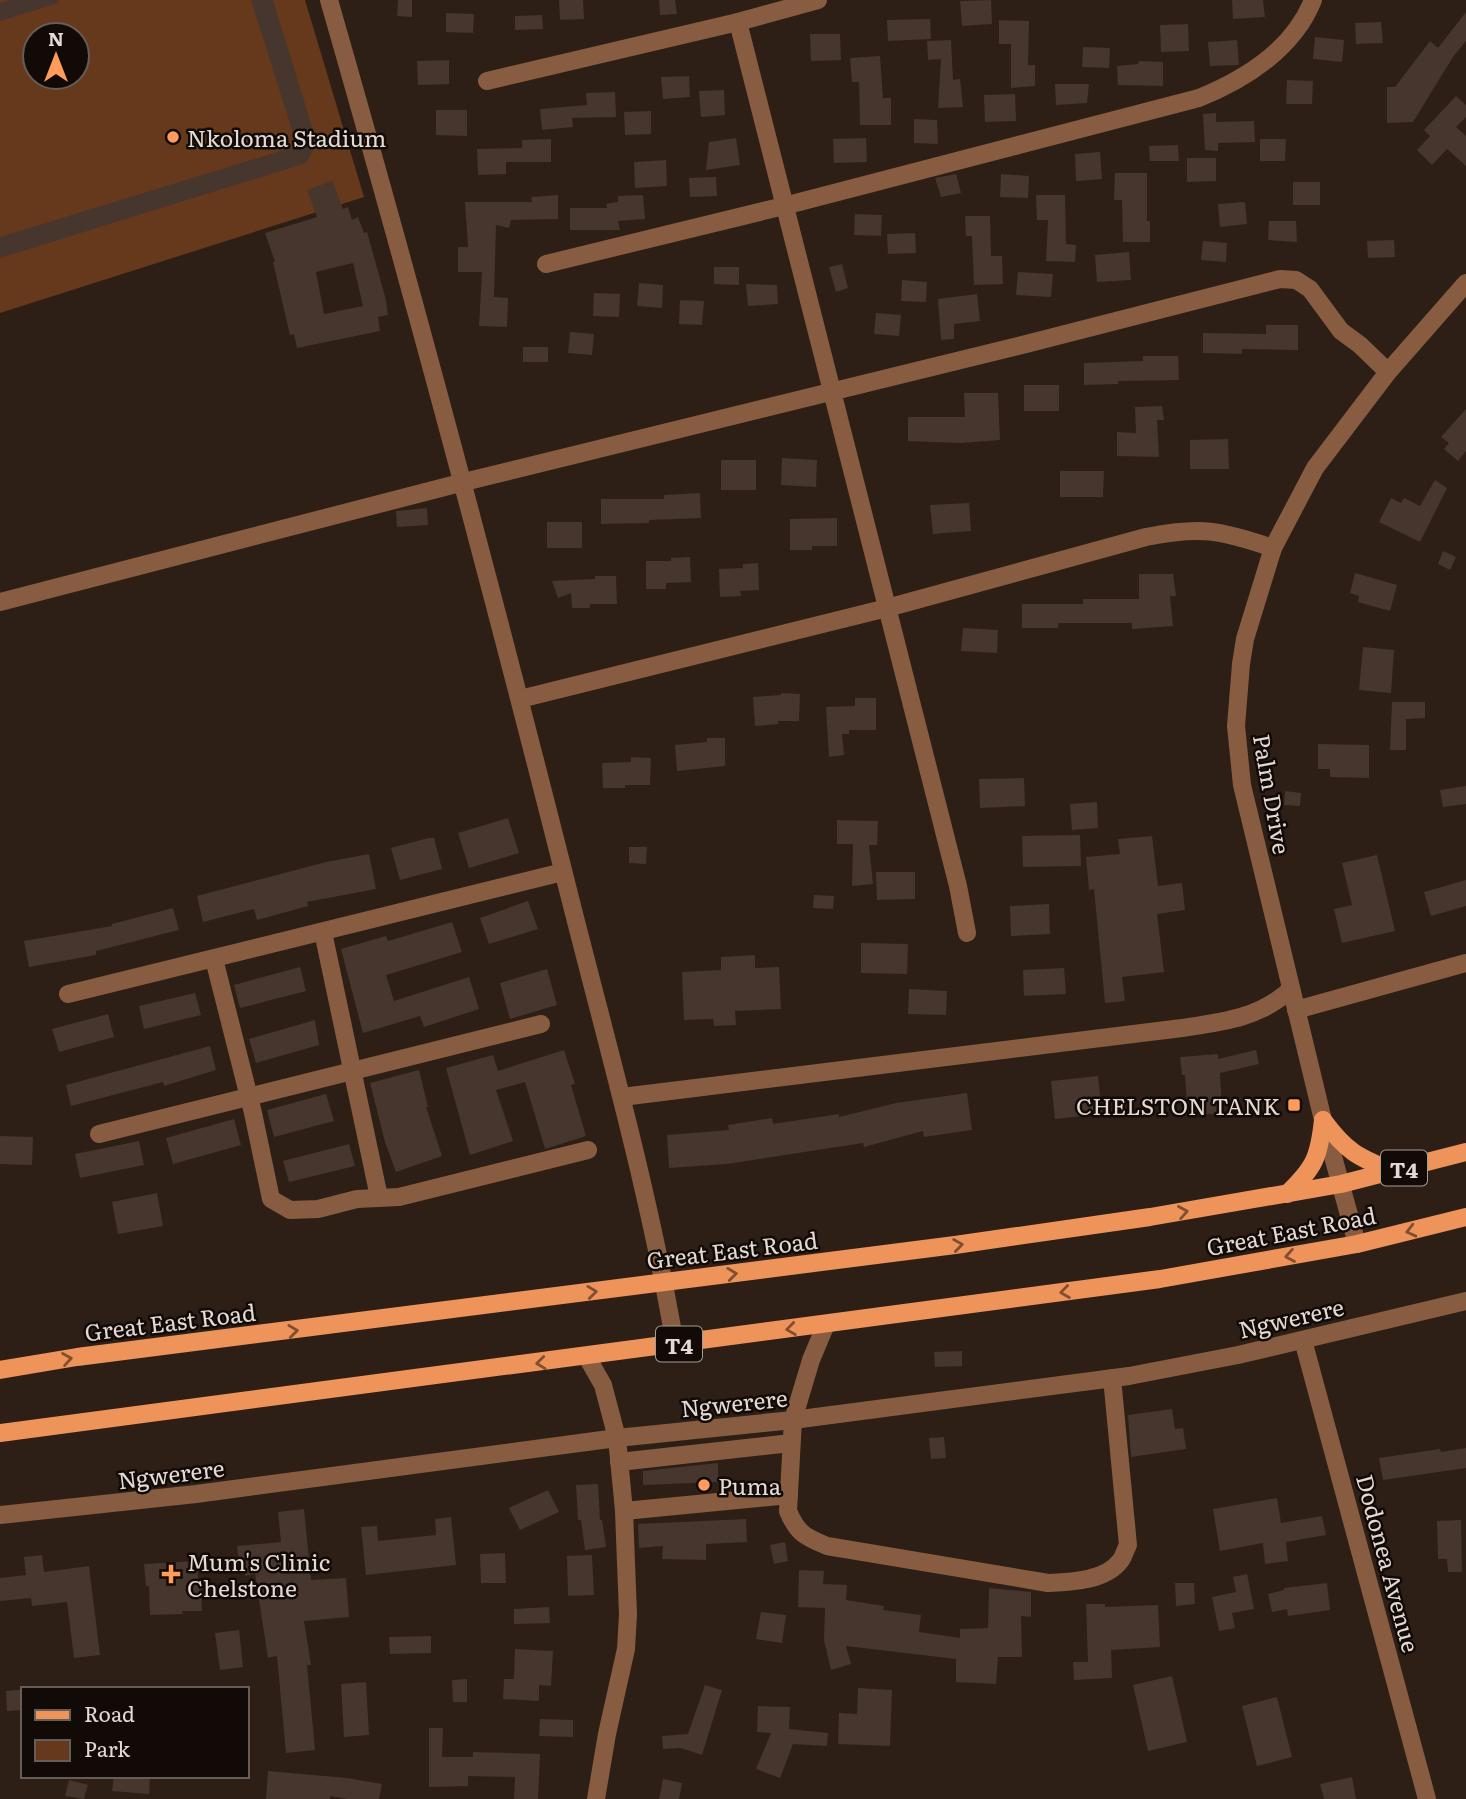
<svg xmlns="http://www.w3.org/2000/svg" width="1466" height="1799" viewBox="0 0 1466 1799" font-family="Literata,serif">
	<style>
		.green { fill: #67391c; fill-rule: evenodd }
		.building { fill: #46362d; fill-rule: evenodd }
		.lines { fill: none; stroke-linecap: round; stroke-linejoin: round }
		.minor { stroke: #885c41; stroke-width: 18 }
		.major { stroke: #ee935a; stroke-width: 18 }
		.oneway { stroke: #804e30 }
		.poi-dot { fill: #ff9b5b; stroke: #110a07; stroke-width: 2.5 }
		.labels { text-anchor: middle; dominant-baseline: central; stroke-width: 5; stroke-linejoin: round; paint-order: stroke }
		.shield { fill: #110a07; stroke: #a59c96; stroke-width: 2 }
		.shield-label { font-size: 21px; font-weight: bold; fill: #e4dad4 }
		.poi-label { font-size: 23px; fill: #e4dad4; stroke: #110a07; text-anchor: start }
		.street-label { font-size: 23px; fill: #e4dad4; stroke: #110a07 }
	</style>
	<rect width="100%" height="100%" fill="#2d1f16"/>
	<path class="green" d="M 0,0 L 305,0 L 364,197 L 0,313 ZM 35,35 L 77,35 L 77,77 L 35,77 Z"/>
	<g class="building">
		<polygon points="9,0 58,0 58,3 0,21 0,3"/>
		<polygon points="251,0 273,0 317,143 306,163 0,258 0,237 297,146"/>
		<polygon points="398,0 412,0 412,17 397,16"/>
		<polygon points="559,0 583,0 584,19 560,20"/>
		<polygon points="659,0 675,0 677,14 660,15"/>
		<polygon points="991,0 992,24 962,26 960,1"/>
		<polygon points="1232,0 1263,0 1265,17 1233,19"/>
		<polygon points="1466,12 1466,41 1453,57 1413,122 1387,123 1387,87 1395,87 1430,41 1438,48"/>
		<polygon points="446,13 474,14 473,33 446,32"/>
		<polygon points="542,15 543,29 515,30 515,16"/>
		<polygon points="930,19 931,39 888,41 887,20"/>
		<polygon points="999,20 1029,21 1028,65 1035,65 1035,86 1011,88 1011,44 999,44"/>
		<polygon points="1381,22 1383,43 1356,44 1355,23"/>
		<polygon points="1188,24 1189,51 1161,52 1160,25"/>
		<polygon points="810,34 840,34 841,60 811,61"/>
		<polygon points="1315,37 1344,40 1342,62 1313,59"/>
		<polygon points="951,40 953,80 960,79 963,107 938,108 941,59 928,60 927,41"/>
		<polygon points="1237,40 1239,65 1210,66 1208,42"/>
		<polygon points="1083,47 1110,48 1109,68 1082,67"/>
		<polygon points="880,56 883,98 891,98 891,125 860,125 859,82 852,82 850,58"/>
		<polygon points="449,60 449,84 418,85 417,61"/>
		<polygon points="1139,61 1163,62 1163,86 1118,85 1117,66 1138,64"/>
		<polygon points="689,76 690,97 663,99 661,77"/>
		<polygon points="1287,80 1313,81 1312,104 1286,104"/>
		<polygon points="1055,84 1089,84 1087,103 1056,105"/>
		<polygon points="724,90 725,115 701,117 699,91"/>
		<polygon points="615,92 616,117 572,118 573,127 542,130 540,109 587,105 586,93"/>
		<polygon points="1015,94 1016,121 985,122 984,95"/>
		<polygon points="1456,96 1466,105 1466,117 1456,127 1466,136 1466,166 1447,149 1432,165 1417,150 1430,136 1424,130"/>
		<polygon points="436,110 467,110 467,136 436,135"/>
		<polygon points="651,111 651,134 625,135 624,112"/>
		<polygon points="1216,113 1216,122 1254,121 1255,142 1218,143 1218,151 1205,150 1203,114"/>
		<polygon points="914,119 937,120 938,144 914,143"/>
		<polygon points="736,138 740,165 706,170 709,142"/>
		<polygon points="866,138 867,162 834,163 833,139"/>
		<polygon points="551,139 551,162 506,162 506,174 478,175 477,149 522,148 522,140"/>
		<polygon points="1260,139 1286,139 1285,161 1260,161"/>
		<polygon points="1178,145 1179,161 1150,161 1149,146"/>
		<polygon points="1100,152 1102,179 1076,181 1075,154"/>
		<polygon points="1187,158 1216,158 1216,181 1187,182"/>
		<polygon points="666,160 667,186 635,188 634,162"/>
		<polygon points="1115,173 1147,173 1147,221 1150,221 1150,242 1123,242 1122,200 1114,200"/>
		<polygon points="956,174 961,193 941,197 935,178"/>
		<polygon points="1001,174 1029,176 1028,198 1000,197"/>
		<polygon points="716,177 717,196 690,197 689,178"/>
		<path d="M 332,181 L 343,209 L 348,207 L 352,220 L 358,217 L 364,233 L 367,232 L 386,300 L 388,315 L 378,317 L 380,331 L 297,348 L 294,334 L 290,335 L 273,262 L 275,262 L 265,233 L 317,217 L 307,190 ZM 353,263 L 363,306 L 324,314 L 316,272 Z"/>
		<rect x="1293" y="182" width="27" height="23"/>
		<polygon points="558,195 558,219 511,220 509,228 496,225 494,297 508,298 507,327 479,326 482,272 458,272 458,247 468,247 465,202 532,202 531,197"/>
		<polygon points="643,195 645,219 618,221 620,230 570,230 570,208 607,208 606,204 618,202 618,196"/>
		<polygon points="1036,195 1065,195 1066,244 1076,245 1075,262 1046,261 1048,220 1037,220"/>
		<polygon points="1245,202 1247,224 1220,227 1218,204"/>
		<polygon points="855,214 882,215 881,236 854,235"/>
		<polygon points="965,216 990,216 991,256 1002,256 1003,284 974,285 972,236 966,236"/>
		<polygon points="1269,221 1296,221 1297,242 1268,240"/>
		<polygon points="915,233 916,253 888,254 887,234"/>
		<polygon points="1394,240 1395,257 1368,258 1367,241"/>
		<polygon points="1203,241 1227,243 1226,262 1201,260"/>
		<polygon points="1129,252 1131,280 1097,282 1095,255"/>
		<polygon points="842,264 848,288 836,292 829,267"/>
		<polygon points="714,267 739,267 739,285 714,284"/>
		<polygon points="1018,272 1053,274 1051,297 1016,295"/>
		<polygon points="902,280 927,282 926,302 901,301"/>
		<polygon points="639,283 663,285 662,308 637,306"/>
		<polygon points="746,284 777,285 778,304 748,306"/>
		<polygon points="594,293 620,294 619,317 593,316"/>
		<polygon points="977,294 980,321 954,324 954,339 941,340 938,299"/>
		<polygon points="680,300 704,301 702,325 679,324"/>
		<polygon points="876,313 901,315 899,336 874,334"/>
		<polygon points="1266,325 1298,325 1298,350 1242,349 1242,354 1203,353 1203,333 1266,334"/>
		<polygon points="570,332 594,334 592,355 568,353"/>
		<rect x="523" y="347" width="25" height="15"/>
		<polygon points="1143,356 1178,356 1179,380 1118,381 1118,384 1084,385 1084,363 1143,361"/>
		<rect x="1024" y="385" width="35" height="26"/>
		<polygon points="964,393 998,393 1000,440 961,443 908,441 908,417 965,417"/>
		<polygon points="1162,406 1164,420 1157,420 1159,457 1117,456 1117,432 1136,433 1135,407"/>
		<polygon points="1466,409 1466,451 1458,461 1444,449 1449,443 1441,437"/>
		<polygon points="1228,439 1229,469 1190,469 1190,440"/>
		<polygon points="782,458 817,460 816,487 781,485"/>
		<rect x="721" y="460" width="35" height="30"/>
		<polygon points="1060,471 1104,471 1103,497 1060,497"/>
		<polygon points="1435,480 1447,488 1420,542 1379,522 1391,498 1401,503 1404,498 1420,506"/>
		<polygon points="700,493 701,518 649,520 649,523 601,524 601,499 664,499 664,495"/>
		<polygon points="969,503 971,531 933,534 930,505"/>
		<polygon points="427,508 428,525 397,527 396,511"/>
		<polygon points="837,518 837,546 812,546 812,550 790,550 790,519"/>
		<rect x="547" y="522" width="35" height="26"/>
		<polygon points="1443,551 1456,557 1450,570 1438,564"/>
		<polygon points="690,557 691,582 666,583 666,589 646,589 646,561 671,561 671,558"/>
		<polygon points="758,563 759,590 740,591 741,596 720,597 719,569 743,568 743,564"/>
		<polygon points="1355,573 1397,585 1390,611 1358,602 1359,596 1350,593"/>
		<polygon points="1139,574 1173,574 1176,596 1170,596 1173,626 1132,629 1132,623 1058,623 1058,628 1022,628 1022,604 1083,604 1083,599 1139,599"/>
		<polygon points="595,576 616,576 617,604 590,604 590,608 572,608 571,593 558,598 552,581 595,579"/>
		<polygon points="963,628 998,630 997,653 961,651"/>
		<polygon points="1363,647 1394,650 1391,693 1359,690"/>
		<polygon points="781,693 800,694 799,721 778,721 778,724 755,726 753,697 781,695"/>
		<polygon points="855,698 876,698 876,730 849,730 849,734 842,734 844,755 829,757 826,707 855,706"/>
		<polygon points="1392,702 1425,702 1425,718 1406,719 1406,750 1390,750"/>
		<polygon points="707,738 725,738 725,766 677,771 675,745 707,742"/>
		<polygon points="1318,744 1369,745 1369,778 1330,777 1330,769 1318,769"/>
		<polygon points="631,757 651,758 650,785 625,785 625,788 603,788 602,763 631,762"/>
		<polygon points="1024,778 1025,806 980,808 979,779"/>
		<polygon points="1466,786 1466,804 1443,807 1440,790"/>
		<polygon points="1285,791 1301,793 1300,806 1284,805"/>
		<polygon points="1097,802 1098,828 1072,830 1070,804"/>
		<polygon points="508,818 519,853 469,868 458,833"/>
		<polygon points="837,820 878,821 877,845 869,845 873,884 852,886 853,844 837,844"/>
		<polygon points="1080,835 1081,866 1023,867 1022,836"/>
		<polygon points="1152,836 1158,886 1182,883 1185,910 1157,914 1164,972 1122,977 1125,1001 1105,1003 1094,889 1089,890 1086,857 1120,854 1118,839"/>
		<polygon points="428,838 434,838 442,869 400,880 391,848"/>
		<polygon points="629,847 647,847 646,864 629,863"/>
		<polygon points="369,854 376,889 307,902 308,906 257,920 254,909 203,922 197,896 326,862"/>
		<polygon points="1377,855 1395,931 1342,943 1334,909 1352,905 1342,863"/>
		<polygon points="876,872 915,872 915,899 877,900"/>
		<polygon points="1466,880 1466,906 1431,916 1424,892"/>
		<polygon points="814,895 834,896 833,909 813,908"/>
		<polygon points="528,901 538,929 489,944 480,918"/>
		<polygon points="1049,904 1050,934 1011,936 1010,906"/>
		<polygon points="173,908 179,930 96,951 96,955 29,967 24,941 112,926 112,924"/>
		<polygon points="452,922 462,952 386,975 394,1001 469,977 479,1009 424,1027 420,1016 363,1033 341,949 386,936 388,941"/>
		<polygon points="861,943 908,944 907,974 861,973"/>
		<polygon points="755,955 755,968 779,967 781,1009 735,1011 736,1025 714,1026 713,1019 684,1020 682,972 721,970 721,957"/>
		<polygon points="300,967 306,991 240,1008 234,985"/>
		<polygon points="1064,968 1066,994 1024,996 1023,970"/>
		<polygon points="547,969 557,1005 510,1019 500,983"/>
		<polygon points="909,989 947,991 946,1015 908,1014"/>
		<polygon points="195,993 201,1015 144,1029 139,1006"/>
		<polygon points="108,1014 114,1037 59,1052 52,1029"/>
		<polygon points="315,1020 319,1045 256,1063 249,1039"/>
		<polygon points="210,1046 216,1070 164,1086 163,1082 71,1106 66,1085"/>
		<polygon points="564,1050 575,1084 571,1085 586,1136 545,1149 525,1082 496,1090 513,1141 470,1155 446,1068 493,1055 498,1071"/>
		<polygon points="1256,1050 1259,1064 1220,1073 1222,1113 1188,1116 1185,1075 1182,1075 1180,1057 1218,1054 1218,1059"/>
		<polygon points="419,1070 428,1107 426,1107 442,1156 396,1172 385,1142 370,1083"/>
		<polygon points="1098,1076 1102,1114 1055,1119 1051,1081"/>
		<polygon points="967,1093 972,1130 924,1137 923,1131 864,1147 863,1143 727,1164 669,1168 667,1135 729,1130 728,1125 772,1118 773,1124 839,1114 839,1117 896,1103"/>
		<polygon points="326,1094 334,1121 274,1137 267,1110"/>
		<polygon points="234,1119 241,1145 173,1164 166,1138"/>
		<polygon points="0,1136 33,1137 32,1165 0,1164"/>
		<polygon points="139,1141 144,1165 80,1178 75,1154"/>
		<polygon points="349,1144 355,1166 289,1182 283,1161"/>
		<polygon points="157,1193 163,1226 118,1234 112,1202"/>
		<polygon points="962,1351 962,1366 935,1367 934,1352"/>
		<polygon points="1172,1409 1175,1429 1183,1428 1186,1449 1131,1457 1128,1415"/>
		<polygon points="944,1437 946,1458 931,1459 929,1438"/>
		<polygon points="1466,1448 1466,1468 1383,1480 1379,1458 1440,1449 1441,1452"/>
		<polygon points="718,1463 718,1482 643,1485 643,1471"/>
		<polygon points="598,1484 600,1520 602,1520 606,1547 585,1550 581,1520 578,1520 576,1485"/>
		<polygon points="548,1490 559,1512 520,1530 509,1508"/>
		<polygon points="1277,1498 1281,1523 1322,1516 1326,1535 1286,1542 1288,1561 1265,1564 1263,1543 1220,1551 1213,1509"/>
		<polygon points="304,1509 311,1580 346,1578 349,1617 304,1621 311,1665 307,1665 315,1750 286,1753 277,1656 268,1658 255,1574 245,1576 244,1564 239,1565 237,1546 281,1542 278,1512"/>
		<polygon points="451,1517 456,1565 366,1575 361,1527 377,1526 378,1541 436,1535 435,1519"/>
		<polygon points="746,1519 747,1542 706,1544 706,1560 662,1559 663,1546 639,1548 638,1524"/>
		<polygon points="1461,1520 1462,1572 1448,1572 1447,1559 1438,1559 1437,1521"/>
		<polygon points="785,1542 788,1561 774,1564 770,1545"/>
		<polygon points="505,1553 506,1583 481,1583 480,1554"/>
		<polygon points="42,1555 44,1572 89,1566 100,1655 74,1658 67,1602 32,1606 31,1598 0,1601 0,1578 26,1575 24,1557"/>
		<polygon points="592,1555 594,1595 568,1596 567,1556"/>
		<polygon points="197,1561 199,1587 201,1587 202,1611 182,1611 183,1614 150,1615 149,1586 146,1586 144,1564"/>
		<polygon points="799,1570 824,1571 823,1584 847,1585 846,1600 884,1606 883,1610 921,1615 919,1632 960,1638 960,1629 988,1628 989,1588 1031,1592 1031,1617 1021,1616 1022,1657 998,1657 996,1684 956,1682 956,1659 846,1646 851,1664 831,1670 824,1640 825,1608 798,1607"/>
		<polygon points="1247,1574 1254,1609 1232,1613 1235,1628 1219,1631 1212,1597 1236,1592 1233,1577"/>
		<polygon points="1175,1583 1194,1583 1195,1604 1176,1606"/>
		<polygon points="1327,1583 1330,1610 1288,1616 1287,1609 1272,1612 1268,1594 1284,1590 1284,1588"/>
		<polygon points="1086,1604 1105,1604 1105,1607 1158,1605 1160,1647 1111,1650 1112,1678 1074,1680 1073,1662 1088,1662"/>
		<polygon points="549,1607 550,1623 514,1624 514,1609"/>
		<polygon points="761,1612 786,1615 782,1643 756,1639"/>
		<polygon points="239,1630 243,1667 220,1670 215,1633"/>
		<polygon points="431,1636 431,1653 390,1654 389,1637"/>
		<polygon points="515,1649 553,1651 551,1686 539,1685 539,1701 503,1699 504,1679 514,1679"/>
		<polygon points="1172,1676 1187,1742 1148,1751 1133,1685"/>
		<polygon points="467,1679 467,1702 453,1702 452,1680"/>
		<polygon points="366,1682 369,1735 344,1737 341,1684"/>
		<polygon points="705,1685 722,1690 702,1755 681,1748 663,1749 662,1736 688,1734"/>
		<polygon points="858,1688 892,1690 890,1746 838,1744 839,1713 857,1714"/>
		<polygon points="16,1690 23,1690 23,1710 7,1711 6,1691"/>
		<polygon points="1277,1697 1292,1757 1257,1766 1242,1706"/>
		<polygon points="758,1706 790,1707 789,1729 828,1733 827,1746 793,1744 780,1778 756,1769 771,1733 757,1732"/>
		<polygon points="540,1719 573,1720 573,1737 539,1736"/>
		<polygon points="429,1728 443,1728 442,1757 473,1757 473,1752 540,1754 538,1799 514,1799 515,1777 468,1776 468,1786 429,1787"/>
		<polygon points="268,1771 347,1778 382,1784 379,1799 347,1799 330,1796 330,1799 266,1799"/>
		<polygon points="114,1776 150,1776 149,1794 112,1791"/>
		<polygon points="1352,1777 1356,1799 1324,1799 1320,1784"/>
		<polygon points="663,1779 682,1783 679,1799 659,1799"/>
		<polygon points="69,1780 88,1785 84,1799 65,1796"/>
	</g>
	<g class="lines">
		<g class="minor">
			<path d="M 329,0 C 412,289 489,578 563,870 C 602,1027 648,1184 675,1345"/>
			<polyline points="738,22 958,886 967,933"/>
			<polyline points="487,81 738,22 818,0"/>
			<path d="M 546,264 L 784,206 L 1199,98 C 1246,79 1294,48 1313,0"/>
			<polyline points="0,602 464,482 1026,344 1280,279 1296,280 1310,289 1341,331 1360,345 1388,372"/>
			<path d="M 520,699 L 887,608 L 1146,537 C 1201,526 1220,530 1273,548"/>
			<polyline points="323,932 379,1197"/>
			<polyline points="214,959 253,1113 271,1199 290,1210 318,1209 357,1199 399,1197 588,1150"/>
			<polyline points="68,994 563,872"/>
			<polyline points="1296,1010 1466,963"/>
			<path d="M 622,1097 L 1182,1028 C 1222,1022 1260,1018 1291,989"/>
			<polyline points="99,1134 541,1024"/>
			<polyline points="1357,1244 1323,1120 1242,785 1236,726 1241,664 1245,639 1273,548 1315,468 1388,372 1466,283"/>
			<path d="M 826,1324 L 811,1360 L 793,1420 L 788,1511 C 797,1533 805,1537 827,1546 L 1048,1583 C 1071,1582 1106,1581 1121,1560 C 1124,1556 1125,1550 1128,1545 L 1112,1378"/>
			<polyline points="1303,1340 1427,1799"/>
			<polyline points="587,1357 603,1385 617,1438 624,1511 628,1614 626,1649 607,1734 596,1799"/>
			<polyline points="619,1462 791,1443"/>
			<polyline points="624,1511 789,1495"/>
			<polyline points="0,1515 196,1494 617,1438 793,1420 1129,1376 1238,1355 1466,1301"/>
		</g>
		<g class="major">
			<path d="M 1323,1120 C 1346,1151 1357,1157 1392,1171"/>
			<path d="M 1287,1194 C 1314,1168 1319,1158 1323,1120"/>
			<polyline points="0,1370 77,1357 955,1245 1150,1217 1341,1184 1466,1152"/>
			<polyline points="0,1433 1160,1279 1357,1244 1466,1217"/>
		</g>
	</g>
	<defs><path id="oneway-chevron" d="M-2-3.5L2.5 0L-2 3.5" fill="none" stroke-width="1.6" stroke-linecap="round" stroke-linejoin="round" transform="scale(1.75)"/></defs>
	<g class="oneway">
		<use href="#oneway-chevron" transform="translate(1183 1212) rotate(-10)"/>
		<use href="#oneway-chevron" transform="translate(1411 1231) rotate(166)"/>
		<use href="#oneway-chevron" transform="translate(958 1245) rotate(-8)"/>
		<use href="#oneway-chevron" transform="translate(1290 1256) rotate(170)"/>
		<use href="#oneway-chevron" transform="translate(732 1274) rotate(-7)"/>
		<use href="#oneway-chevron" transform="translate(592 1292) rotate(-7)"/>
		<use href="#oneway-chevron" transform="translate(1065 1292) rotate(172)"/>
		<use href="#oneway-chevron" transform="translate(791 1329) rotate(172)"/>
		<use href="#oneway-chevron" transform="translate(293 1331) rotate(-7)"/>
		<use href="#oneway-chevron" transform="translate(67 1359) rotate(-9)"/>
		<use href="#oneway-chevron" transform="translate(541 1363) rotate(173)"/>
	</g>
	<g class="poi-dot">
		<circle cx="173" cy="137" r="7"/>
		<rect x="1287" y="1098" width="14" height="14" rx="3.5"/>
		<circle cx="704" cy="1485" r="7"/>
		<path d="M167.5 1563.5h7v7h7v7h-7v7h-7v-7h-7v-7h7z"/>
	</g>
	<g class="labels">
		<g class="shield">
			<rect x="1381" y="1150.5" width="46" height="35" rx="5"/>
			<rect x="656" y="1326.5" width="46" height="35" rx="5"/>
		</g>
		<g class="shield-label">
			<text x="1404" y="1168">T4</text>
			<text x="679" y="1344">T4</text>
		</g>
		<g class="poi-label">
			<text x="187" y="137">Nkoloma Stadium</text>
			<text x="1280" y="1105" text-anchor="end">CHELSTON TANK</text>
			<text x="718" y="1485">Puma</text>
			<text x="187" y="1561">Mum's Clinic<tspan x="187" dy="26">Chelstone</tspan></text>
		</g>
		<g class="street-label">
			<text transform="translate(1273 794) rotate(80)">Palm Drive</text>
			<text transform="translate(1291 1230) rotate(-11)">Great East Road</text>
			<text transform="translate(732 1249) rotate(-7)">Great East Road</text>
			<text transform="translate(1291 1317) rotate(-13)">Ngwerere</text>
			<text transform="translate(170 1321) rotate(-7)">Great East Road</text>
			<text transform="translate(734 1402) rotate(-6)">Ngwerere</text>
			<text transform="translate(171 1473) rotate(-7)">Ngwerere</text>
			<text transform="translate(1389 1563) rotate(75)">Dodonea Avenue</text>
		</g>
	</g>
	<rect x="21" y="1687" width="228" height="91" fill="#110a07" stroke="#655d59" stroke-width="2"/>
	<rect x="35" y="1710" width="35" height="10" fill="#ee935a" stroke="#655d59" stroke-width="2"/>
	<text x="84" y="1722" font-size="21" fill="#e4dad4">Road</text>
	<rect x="35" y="1740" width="35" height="21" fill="#67391c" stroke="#655d59" stroke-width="2"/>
	<text x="84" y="1757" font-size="21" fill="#e4dad4">Park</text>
	<g transform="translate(56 56)"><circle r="33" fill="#110a07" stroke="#655d59" stroke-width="2"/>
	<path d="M0-5L12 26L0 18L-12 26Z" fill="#ff9b5b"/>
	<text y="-10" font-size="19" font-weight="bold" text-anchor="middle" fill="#e4dad4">N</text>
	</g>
</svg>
